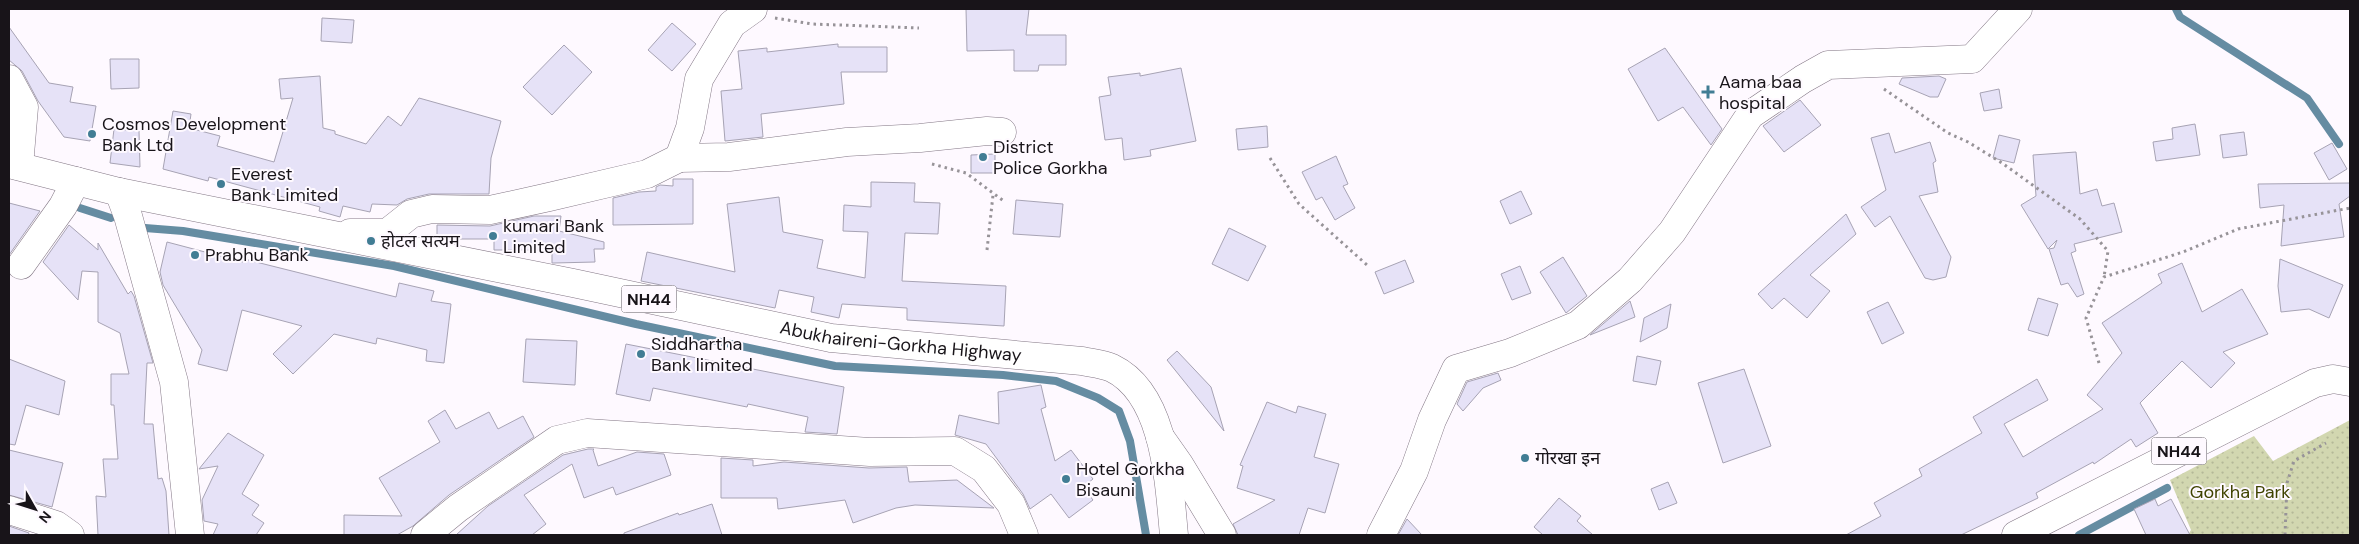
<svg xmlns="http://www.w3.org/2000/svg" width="2359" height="544" viewBox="0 0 2359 544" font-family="'DM Sans','Noto Sans Devanagari',sans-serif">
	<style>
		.park { fill: url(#park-dots) }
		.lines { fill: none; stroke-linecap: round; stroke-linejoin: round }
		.stream { stroke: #658ca2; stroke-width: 8 }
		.building { fill: #e6e2f7; stroke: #a7a3b4 }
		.minor-casing { stroke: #837785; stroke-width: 29 }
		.major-casing { stroke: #837785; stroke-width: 29 }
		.path { stroke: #979398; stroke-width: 3; stroke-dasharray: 2.5 4; stroke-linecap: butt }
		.minor { stroke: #fff; stroke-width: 28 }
		.major { stroke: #fff; stroke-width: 28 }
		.poi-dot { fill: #417d94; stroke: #fef9ff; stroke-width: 2 }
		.labels { text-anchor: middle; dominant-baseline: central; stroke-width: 4; stroke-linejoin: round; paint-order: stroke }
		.shield { fill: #fef9ff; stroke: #5d595e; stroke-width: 1 }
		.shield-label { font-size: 16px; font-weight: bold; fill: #181419 }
		.poi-label { font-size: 18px; fill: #181419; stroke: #fef9ff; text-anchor: start }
		.street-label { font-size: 18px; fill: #181419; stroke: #fef9ff }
		.park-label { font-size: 18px; fill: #3f4300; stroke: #fef9ff }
	</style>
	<defs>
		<pattern id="park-dots" width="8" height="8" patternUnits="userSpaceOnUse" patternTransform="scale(1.25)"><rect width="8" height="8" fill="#d2d7b0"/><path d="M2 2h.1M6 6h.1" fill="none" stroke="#b4b897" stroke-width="1.8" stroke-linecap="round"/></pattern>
	</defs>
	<rect width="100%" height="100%" fill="#fef9ff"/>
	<polygon class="park" points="2350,420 2350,535 2188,535 2191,530 2170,480 2254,436 2273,461"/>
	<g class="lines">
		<g class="stream">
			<polyline points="2176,9 2180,17 2307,98 2339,144"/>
			<polyline points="80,208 111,218"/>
			<polyline points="145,228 183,231 394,266 636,324 835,366 1003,375 1056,381 1098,398 1119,411 1130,441 1146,535"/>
			<polyline points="2079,535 2167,488"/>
		</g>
	</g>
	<g class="building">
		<polygon points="966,9 1029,9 1026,35 1066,35 1066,65 1039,65 1038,71 1014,71 1014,50 967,51"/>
		<polygon points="322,18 354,20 352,43 321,41"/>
		<polygon points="672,23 696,44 672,71 648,50"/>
		<polygon points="9,27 49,83 73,87 70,102 96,106 90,141 64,137 38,101 22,71 9,60"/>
		<polygon points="838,44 838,47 887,47 887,72 841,72 844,104 761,114 763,137 725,141 721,91 742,89 738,51 767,48 767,52"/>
		<polygon points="564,45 592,72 552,115 523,87"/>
		<polygon points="1665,48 1722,129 1711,145 1683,107 1658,121 1628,69"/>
		<polygon points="110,59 139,59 139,88 111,89"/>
		<polygon points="1181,68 1196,141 1150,150 1151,156 1124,160 1122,138 1105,140 1099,97 1111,95 1108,77 1140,73 1140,76"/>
		<polygon points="320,76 323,128 335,131 335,134 366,144 388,116 401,126 419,98 501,121 491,158 489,194 429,194 407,199 397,205 372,204 370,212 343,206 340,217 319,211 320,207 209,177 208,181 163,169 173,111 191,114 189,128 220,136 217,146 274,162 293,98 281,99 279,79"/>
		<polygon points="1939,76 1946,79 1938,97 1930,97 1899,84 1902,78"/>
		<polygon points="1999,89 2002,108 1984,111 1980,93"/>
		<polygon points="1800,100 1821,125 1784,152 1763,126"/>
		<polygon points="2195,124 2200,155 2156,161 2153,142 2173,139 2172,128"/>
		<polygon points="1267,126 1268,147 1238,150 1236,129"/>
		<polygon points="114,129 139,131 140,167 110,163"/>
		<polygon points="2244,132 2247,155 2223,158 2220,135"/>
		<polygon points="1889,133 1895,153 1930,142 1936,161 1933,163 1938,192 1919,196 1951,257 1946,277 1933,280 1925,278 1890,216 1875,227 1861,207 1886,190 1871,138"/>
		<polygon points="1999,135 2020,140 2014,163 1993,158"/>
		<polygon points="2332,143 2347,169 2329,180 2314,153"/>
		<polygon points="2076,152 2080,194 2097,189 2102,206 2114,203 2122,232 2074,244 2076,251 2071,253 2084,294 2077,297 2068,283 2061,285 2049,249 2054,248 2057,240 2048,249 2021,205 2036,196 2033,155"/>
		<polygon points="995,154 995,173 971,173 971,155"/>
		<polygon points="1336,156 1348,184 1343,186 1355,208 1335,220 1322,197 1316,200 1302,172"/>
		<polygon points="673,179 693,179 693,224 613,225 613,198 639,192 656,191 656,187 660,185 673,186"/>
		<polygon points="871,182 915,183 914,202 940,203 938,234 905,233 902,281 1006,286 1004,326 907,320 907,308 842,304 839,318 811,312 814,297 779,290 775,308 641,281 647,252 735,272 727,204 779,197 783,232 823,240 817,268 865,278 868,232 843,231 844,205 871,207"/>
		<polygon points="2350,183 2350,196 2339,204 2344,237 2281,246 2284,205 2260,208 2258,184"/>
		<polygon points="1521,191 1532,214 1510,224 1500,201"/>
		<polygon points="1016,200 1063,204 1060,237 1013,234"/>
		<polygon points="9,203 40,211 9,255"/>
		<polygon points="1846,214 1856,234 1810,275 1830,291 1807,318 1784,298 1772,309 1758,294"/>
		<polygon points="534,216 561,216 559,231 604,242 604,249 594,249 595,262 554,263 552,263 552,250 494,250 494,239 437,239 437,225 490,226"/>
		<polygon points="69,225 98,250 98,243 128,294 131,291 134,296 153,363 147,363 144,424 153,424 158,479 162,478 166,491 169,535 98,535 96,496 106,497 103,459 118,459 114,405 111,405 111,374 129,374 120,333 98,322 98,272 82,271 78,300 43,262"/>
		<polygon points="1229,228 1266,246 1248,281 1212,264"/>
		<polygon points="167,242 243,262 244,259 396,297 399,283 434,291 431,301 451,304 444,363 426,361 427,350 377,338 376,344 334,334 293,374 273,354 302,326 242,310 227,371 198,364 202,350 163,285 160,272"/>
		<polygon points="1563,257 1587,296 1566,313 1540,272"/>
		<polygon points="2280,259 2343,285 2329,318 2309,309 2281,312 2278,286"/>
		<polygon points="1405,260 1414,282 1384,294 1375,272"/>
		<polygon points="2182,263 2202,312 2242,289 2268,334 2223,352 2235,363 2211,388 2182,361 2140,403 2158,433 2136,447 2131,439 2094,464 2093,462 2036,493 2038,498 1961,535 1846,535 1881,516 1874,503 1922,476 1919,469 1982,433 1973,417 2037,379 2048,400 2004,424 2023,457 2103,409 2087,395 2122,353 2102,323 2162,283 2158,274"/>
		<polygon points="1520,266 1531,293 1512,300 1501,274"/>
		<polygon points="2038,298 2058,304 2048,336 2028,330"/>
		<polygon points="1630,301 1635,317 1590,335"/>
		<polygon points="1888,302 1904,333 1882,344 1867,312"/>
		<polygon points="1671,304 1667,328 1640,342 1644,318"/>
		<polygon points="526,339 577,341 575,385 523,382"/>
		<polygon points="626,344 844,387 837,434 805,432 808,417 748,404 747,407 653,388 650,401 616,394"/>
		<polygon points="1177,351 1211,387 1224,431 1167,360"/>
		<polygon points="1637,356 1661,361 1656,385 1633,381"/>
		<polygon points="9,359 65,381 59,415 26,405 15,445 9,444"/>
		<polygon points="1744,369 1771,446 1723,463 1698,383"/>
		<polygon points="1498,373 1501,380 1483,388 1463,411 1457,404 1467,382"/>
		<polygon points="1041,385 1046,407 1041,409 1055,461 1071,450 1093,479 1083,487 1093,500 1069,518 1051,494 1030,509 1023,494 986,444 955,435 959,415 999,424 998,392"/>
		<polygon points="1267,402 1296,413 1298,406 1326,414 1314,457 1339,464 1325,513 1308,508 1299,535 1238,535 1233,524 1275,500 1237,488 1243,466 1240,465"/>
		<polygon points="445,410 456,429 489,412 498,429 523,416 534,437 449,495 413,526 397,535 344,535 344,515 402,516 379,478 440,442 428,421"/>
		<polygon points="228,433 264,455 242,494 259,505 252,515 264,523 256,535 213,535 218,524 204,521 202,500 218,466 199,469"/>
		<polygon points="588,449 594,449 593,450 598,466 637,452 664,454 671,475 616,495 613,487 584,498 572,464 524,495 546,524 532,535 456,535 488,506 563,455"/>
		<polygon points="9,450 63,463 52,507 9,495"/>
		<polygon points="721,458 753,460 753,466 784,462 869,468 907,467 909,482 957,480 994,508 915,505 896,508 853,523 845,500 778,509 777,498 721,498"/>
		<polygon points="1668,482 1677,503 1659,510 1651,489"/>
		<polygon points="1559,498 1581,516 1577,521 1593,535 1543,535 1534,527"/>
		<polygon points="2155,499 2158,506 2171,499 2190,535 2146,535 2134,509"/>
		<polygon points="712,504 722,535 624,535 624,533 678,513 679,515"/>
		<polygon points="1407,519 1422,535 1398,535"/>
		<polygon points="9,526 29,533 28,535 9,535"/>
	</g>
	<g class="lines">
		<g class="minor-casing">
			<g id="minor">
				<polyline points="9,79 24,107 19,166"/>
				<polyline points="679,158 729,157 847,142 920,138 987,131 1002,132"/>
				<polyline points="119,192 128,216 174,382 190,535"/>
				<polyline points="350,233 387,233 411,214 432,209 490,210 549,197 647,174 679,158 690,128 699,79 732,24 753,9"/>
				<polyline points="21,265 63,206 76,181"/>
				<polyline points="1160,437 1179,464 1222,535"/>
				<polyline points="9,510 56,525 70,535"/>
				<polyline points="425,535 458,508 557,440 587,433 870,452 955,451 984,469 1011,504 1024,535"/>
				<polyline points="1381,535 1414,471 1432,420 1456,369 1510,353 1578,325 1630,280 1672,232 1750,115 1803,79 1828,65 1972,59 2018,9"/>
			</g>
		</g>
		<g class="major-casing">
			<g id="major">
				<path id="s1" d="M 9,164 L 119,192 L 573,283 L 831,338 L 1082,361 C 1091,363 1103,364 1112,368 C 1166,394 1169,484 1174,535"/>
				<polyline points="2016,535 2315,383 2333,379 2350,382"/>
			</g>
		</g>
		<g class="path">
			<polyline points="775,18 812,24 919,28"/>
			<polyline points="1884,89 1948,133 1968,142 2002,163 2080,219 2108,251 2104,277"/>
			<polyline points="1270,158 1299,204 1367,265"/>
			<polyline points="932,164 966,173 1005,202"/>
			<polyline points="987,250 993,195"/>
			<polyline points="2099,363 2086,318 2104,277 2183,252 2238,229 2350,208"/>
			<polyline points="2285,535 2287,483 2294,461 2326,443"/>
		</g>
		<use href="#minor" class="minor"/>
		<use href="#major" class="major"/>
	</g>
	<g class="poi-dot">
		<path d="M1705.5 84.5h5v5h5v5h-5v5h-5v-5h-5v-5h5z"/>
		<circle cx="92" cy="134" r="5"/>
		<circle cx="983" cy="157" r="5"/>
		<circle cx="221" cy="184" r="5"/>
		<circle cx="493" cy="236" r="5"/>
		<circle cx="371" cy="241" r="5"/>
		<circle cx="195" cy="255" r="5"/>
		<circle cx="641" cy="354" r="5"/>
		<circle cx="1525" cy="458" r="5"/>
		<circle cx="1066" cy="479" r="5"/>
	</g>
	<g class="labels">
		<g class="shield">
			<rect x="621.5" y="285.5" width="55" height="27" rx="4"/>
			<rect x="2151.5" y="437.5" width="55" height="27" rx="4"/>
		</g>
		<g class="shield-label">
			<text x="649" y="299">NH44</text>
			<text x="2179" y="451">NH44</text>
		</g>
		<g class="poi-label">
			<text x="1719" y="82">Aama baa<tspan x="1719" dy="21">hospital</tspan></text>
			<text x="102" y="124">Cosmos Development<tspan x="102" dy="21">Bank Ltd</tspan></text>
			<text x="993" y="147">District<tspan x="993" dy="21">Police Gorkha</tspan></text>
			<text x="231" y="174">Everest<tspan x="231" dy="21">Bank Limited</tspan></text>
			<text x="503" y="226">kumari Bank<tspan x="503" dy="21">Limited</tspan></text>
			<text x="381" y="241">होटल सत्यम</text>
			<text x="205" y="255">Prabhu Bank</text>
			<text x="651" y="344">Siddhartha<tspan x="651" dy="21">Bank limited</tspan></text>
			<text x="1535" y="458">गोरखा इन</text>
			<text x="1076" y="469">Hotel Gorkha<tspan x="1076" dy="21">Bisauni</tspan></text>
		</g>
		<g class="street-label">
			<text stroke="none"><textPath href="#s1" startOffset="910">Abukhaireni-Gorkha Highway</textPath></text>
		</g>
		<g class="park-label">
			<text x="2240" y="492">Gorkha Park</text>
		</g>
	</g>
	<rect width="2359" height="544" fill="none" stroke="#181419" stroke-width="20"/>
	<g transform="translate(35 509) rotate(129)" stroke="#fef9ff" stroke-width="4" paint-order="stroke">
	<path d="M0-4L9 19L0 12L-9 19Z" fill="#181419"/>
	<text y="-8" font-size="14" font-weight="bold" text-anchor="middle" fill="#181419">N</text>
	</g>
</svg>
